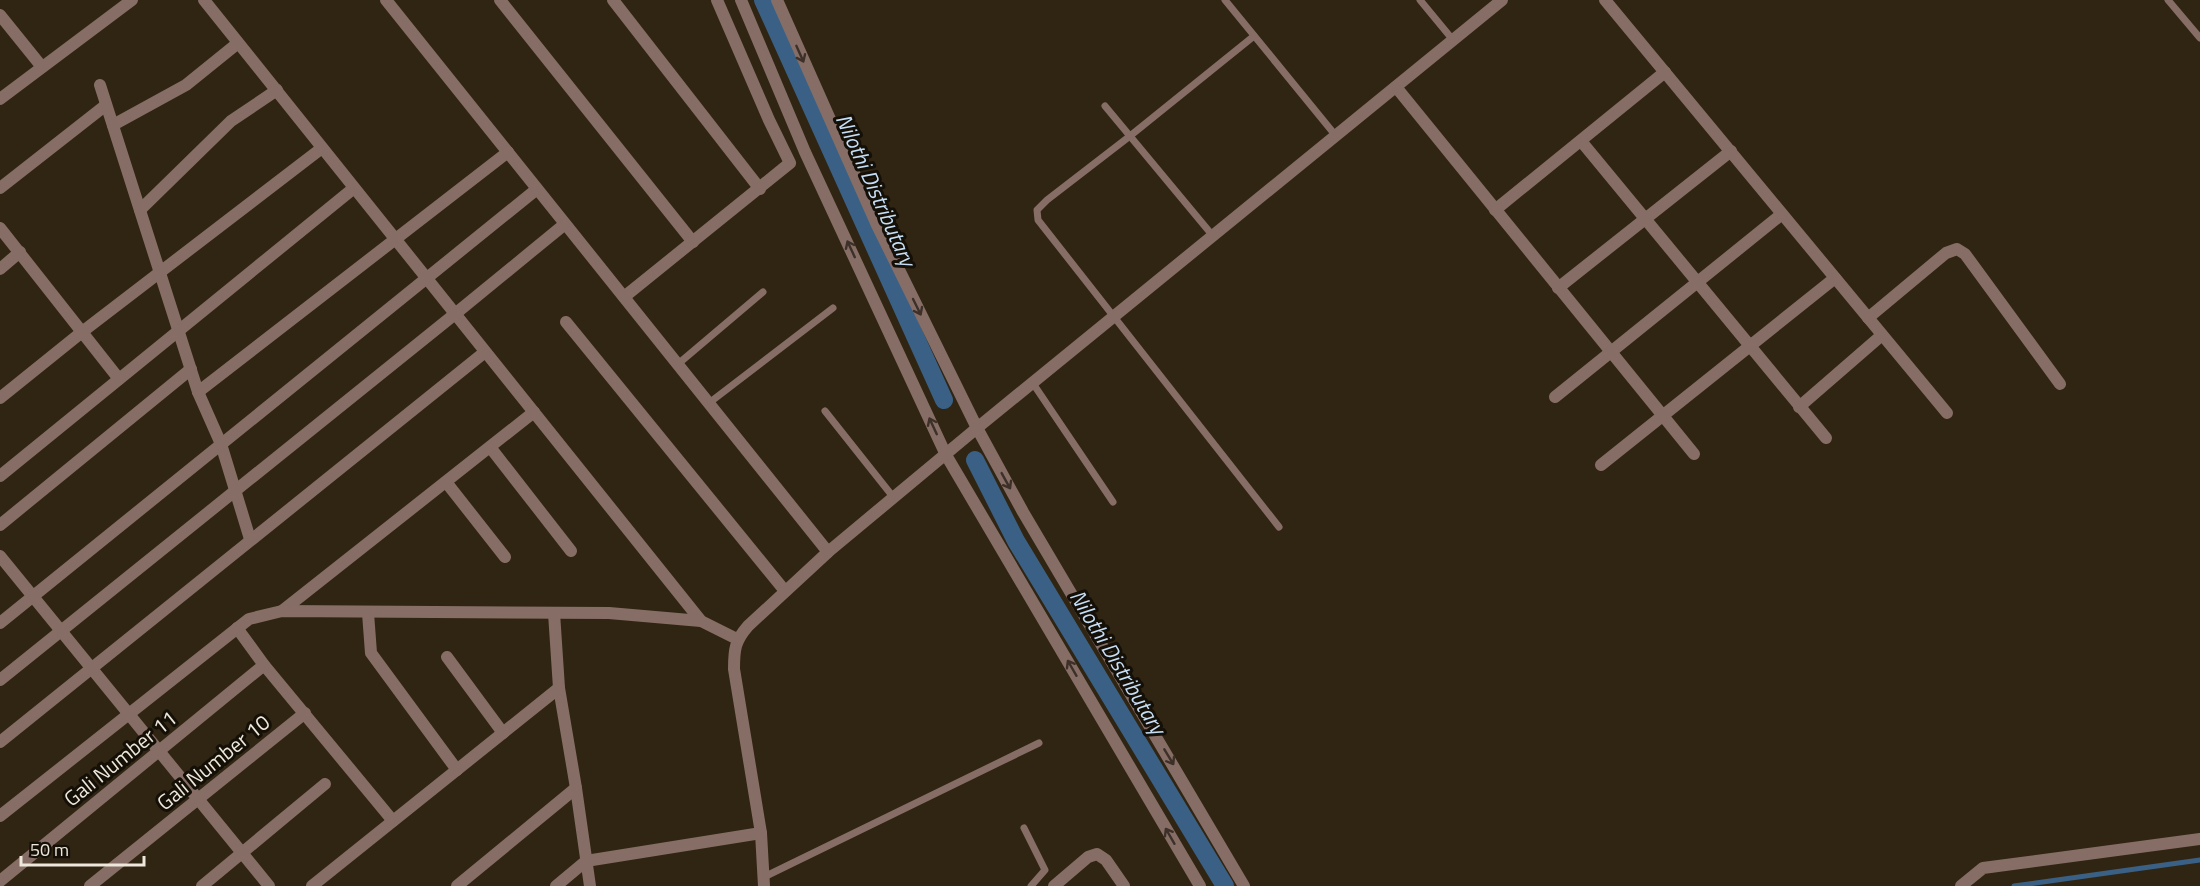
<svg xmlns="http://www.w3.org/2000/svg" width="2200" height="886" viewBox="0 0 2200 886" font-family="'Titillium Web',sans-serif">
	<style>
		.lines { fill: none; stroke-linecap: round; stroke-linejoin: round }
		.stream { stroke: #3a6185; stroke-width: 5 }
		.canal { stroke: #3a6185; stroke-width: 18 }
		.service { stroke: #866e66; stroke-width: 7 }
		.minor { stroke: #866e66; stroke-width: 12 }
		.tertiary { stroke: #866e66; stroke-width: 12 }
		.oneway { stroke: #3c3028 }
		.labels { text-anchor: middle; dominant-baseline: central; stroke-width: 6; stroke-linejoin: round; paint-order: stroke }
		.street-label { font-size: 21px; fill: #eee7db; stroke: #140f07 }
		.water-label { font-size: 22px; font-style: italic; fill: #c6def6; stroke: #140f07 }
	</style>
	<rect width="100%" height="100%" fill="#302513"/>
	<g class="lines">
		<polyline class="stream" points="2014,886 2200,860"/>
		<g class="canal">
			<polyline points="763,0 944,400"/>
			<polyline points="975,460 1016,541 1225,886"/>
		</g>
		<g class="service">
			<polyline points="1225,0 1336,136"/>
			<polyline points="1420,0 1453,40"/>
			<polyline points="2168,0 2200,38"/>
			<polyline points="1254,36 1130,136 1047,200 1037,210 1038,220 1279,527"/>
			<polyline points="1105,106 1213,236"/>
			<polyline points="678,364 763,292"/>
			<polyline points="1032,382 1113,502"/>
			<polyline points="709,403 833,308"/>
			<polyline points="825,411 894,498"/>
			<polyline points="1024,828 1045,870 1031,886"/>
			<polyline points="764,877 1039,743"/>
		</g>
		<g class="minor">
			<polyline points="204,0 701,621 737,639"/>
			<polyline points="386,0 828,552"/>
			<polyline points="500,0 693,242"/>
			<polyline points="613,0 760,189"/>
			<polyline points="1605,0 1947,413"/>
			<polyline points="0,15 42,67"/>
			<polyline points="100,85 198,392 221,444 250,539"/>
			<polyline points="1396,87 1694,454"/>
			<polyline points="0,99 132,0"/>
			<polyline points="113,125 186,85 238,43"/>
			<polyline points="1581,141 1826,438"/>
			<polyline points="0,188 106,105"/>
			<polyline points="140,210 231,121 277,90"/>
			<polyline points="1495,210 1665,72"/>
			<polyline points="0,228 119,379"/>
			<polyline points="0,269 20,252"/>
			<polyline points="1558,288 1731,151"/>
			<polyline points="624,297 790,163 769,120 717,0"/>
			<polyline points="1868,318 1946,253 1957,249 1965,254 2060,384"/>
			<polyline points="566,322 785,591"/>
			<polyline points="198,392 508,152"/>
			<polyline points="1555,397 1782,214"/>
			<polyline points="0,398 82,332 322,148"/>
			<polyline points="1799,407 1882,335"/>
			<polyline points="490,447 571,551"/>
			<polyline points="1601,465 1835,278"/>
			<polyline points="0,476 354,188"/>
			<polyline points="446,482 505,557"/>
			<polyline points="0,525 191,369"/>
			<polyline points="0,556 269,886"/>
			<polyline points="282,611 534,412"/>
			<polyline points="368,613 371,653 457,770"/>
			<polyline points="554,613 559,688 576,788 590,886"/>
			<polyline points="0,623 537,189"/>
			<polyline points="237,628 264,665 393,821"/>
			<polyline points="447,657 503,733"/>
			<polyline points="0,680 455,314 565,224"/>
			<polyline points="0,742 485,352"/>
			<polyline points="0,816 249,619 282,611 609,613 701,621"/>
			<polyline points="0,881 264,665"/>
			<polyline points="90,886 305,713"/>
			<polyline points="202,886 325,784"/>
			<polyline points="312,886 559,688"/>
			<polyline points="457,886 576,788"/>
			<polyline points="556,886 586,861 761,833"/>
			<path d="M 764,886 L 761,833 L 734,669 C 734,649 735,641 748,626 L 828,552 L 977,428 L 1502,0"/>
			<polyline points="1054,886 1088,857 1097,854 1106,860 1124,886"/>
			<polyline points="1961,886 1983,868 2200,839"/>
		</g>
		<g class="tertiary">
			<polyline points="741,0 805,152 946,455 1200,886"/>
			<polyline points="777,0 877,225 977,428 1023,512 1244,886"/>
		</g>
	</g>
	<defs><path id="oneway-shaft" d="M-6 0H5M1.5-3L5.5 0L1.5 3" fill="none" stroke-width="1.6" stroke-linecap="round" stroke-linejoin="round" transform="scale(1.5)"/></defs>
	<g class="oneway">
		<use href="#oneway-shaft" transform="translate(800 54) rotate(66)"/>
		<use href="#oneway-shaft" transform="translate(851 249) rotate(-115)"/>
		<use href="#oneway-shaft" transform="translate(917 307) rotate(64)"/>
		<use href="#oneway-shaft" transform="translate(933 426) rotate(-115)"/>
		<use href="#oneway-shaft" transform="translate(1006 481) rotate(61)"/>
		<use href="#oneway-shaft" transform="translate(1072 668) rotate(-120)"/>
		<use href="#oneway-shaft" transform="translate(1169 757) rotate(59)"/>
		<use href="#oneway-shaft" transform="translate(1170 836) rotate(-120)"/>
	</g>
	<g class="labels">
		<g class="street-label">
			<text transform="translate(120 758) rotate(-39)">Gali Number 11</text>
			<text transform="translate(213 762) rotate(-39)">Gali Number 10</text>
		</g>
		<g class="water-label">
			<text transform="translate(876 190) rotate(66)">Nilothi Distributary</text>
			<text transform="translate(1118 662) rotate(59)">Nilothi Distributary</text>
		</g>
	</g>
	<path d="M21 856v9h123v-9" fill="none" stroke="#eee7db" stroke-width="3"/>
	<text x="30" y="856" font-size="18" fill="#eee7db" stroke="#140f07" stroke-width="4.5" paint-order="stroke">50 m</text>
</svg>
